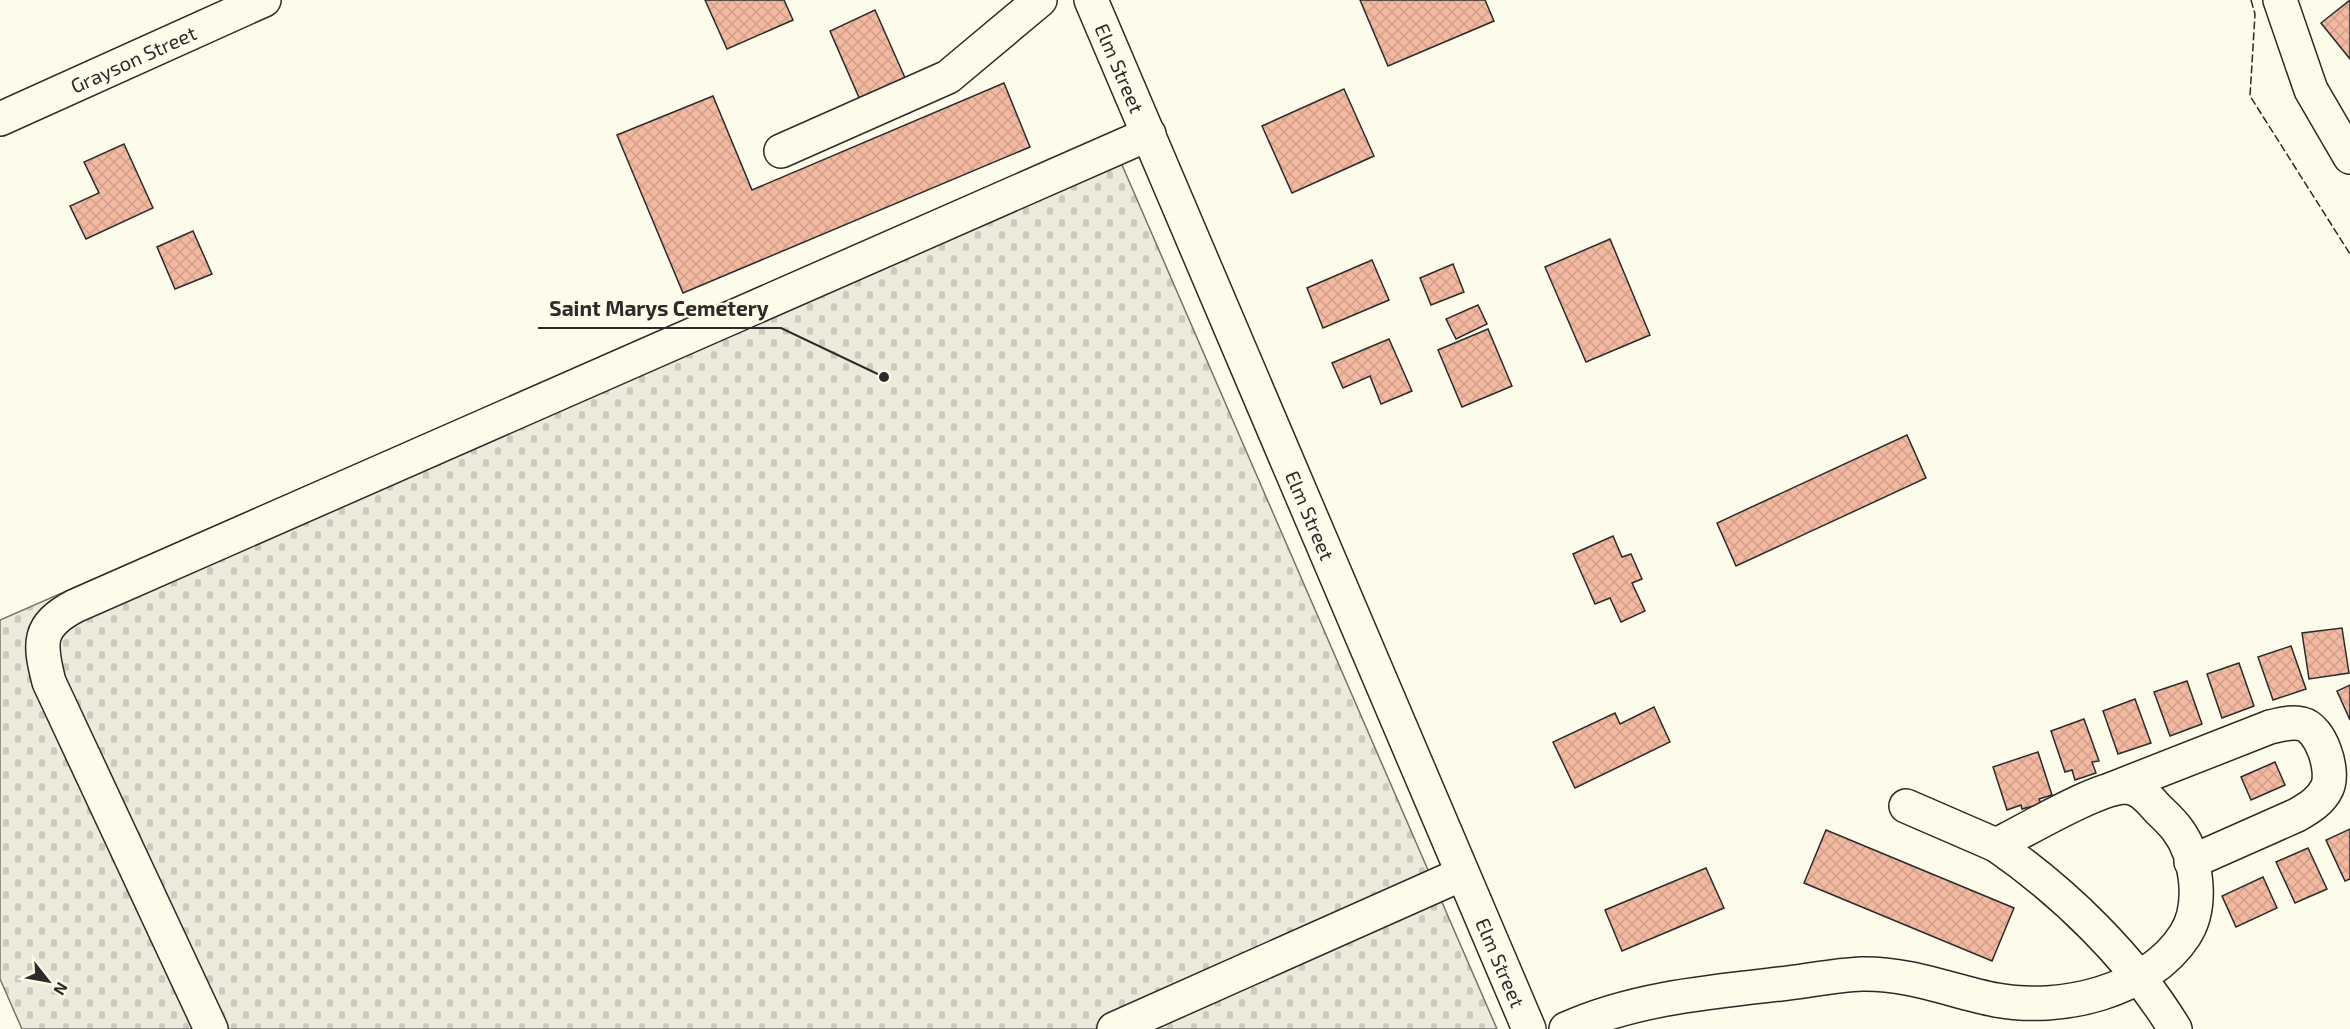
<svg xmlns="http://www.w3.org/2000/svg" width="2350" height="1029" viewBox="0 0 2350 1029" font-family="'Exo 2',sans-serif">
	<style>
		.cemetery { fill: url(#cemetery-stones); stroke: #74746e; stroke-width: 1.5 }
		.building { fill: url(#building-cross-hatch); stroke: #2b2b2b; stroke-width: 1.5 }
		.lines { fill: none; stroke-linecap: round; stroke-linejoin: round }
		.minor-casing { stroke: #2b2b2b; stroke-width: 36 }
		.major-casing { stroke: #2b2b2b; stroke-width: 36 }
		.minor { stroke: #fdfbea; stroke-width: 33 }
		.major { stroke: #fdfbea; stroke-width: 33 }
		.fence { stroke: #2b2b2b; stroke-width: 1.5; stroke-dasharray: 8 3; stroke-linecap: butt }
		.labels { text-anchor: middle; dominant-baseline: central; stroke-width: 4.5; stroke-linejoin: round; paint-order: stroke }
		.street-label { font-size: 20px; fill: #2b2b2b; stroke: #fdfbea }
		.leader { fill: none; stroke: #2b2b2b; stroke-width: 2 }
		.callout-dot { fill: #2b2b2b; stroke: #fdfbea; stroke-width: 2 }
		.callout-label { font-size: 21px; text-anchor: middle; font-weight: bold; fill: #2b2b2b; stroke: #fdfbea; stroke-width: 4.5; stroke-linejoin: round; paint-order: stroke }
	</style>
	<defs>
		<pattern id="cemetery-stones" width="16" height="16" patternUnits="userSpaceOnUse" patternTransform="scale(1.5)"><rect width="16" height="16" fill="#ecebdb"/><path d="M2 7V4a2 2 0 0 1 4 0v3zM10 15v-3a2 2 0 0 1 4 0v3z" fill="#cbcabc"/></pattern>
		<pattern id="building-cross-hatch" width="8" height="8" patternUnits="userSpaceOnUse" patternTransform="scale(1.5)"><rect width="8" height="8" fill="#f2b8a0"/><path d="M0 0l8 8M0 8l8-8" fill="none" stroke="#d09e8a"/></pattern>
	</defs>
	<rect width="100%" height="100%" fill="#fdfbea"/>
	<polygon class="cemetery" points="1109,135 1497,1029 22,1029 0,979 0,620"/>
	<g class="building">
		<polygon points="705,0 784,0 793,20 727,49"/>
		<polygon points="1360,0 1485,0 1494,21 1388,66"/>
		<polygon points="2350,0 2350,59 2321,23"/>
		<polygon points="875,10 910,89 864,109 830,31"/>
		<polygon points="1004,83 1030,147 683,293 617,135 713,96 752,190"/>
		<polygon points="1344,89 1374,156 1292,193 1262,126"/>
		<polygon points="124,144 153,208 86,239 70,206 99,193 84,162"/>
		<polygon points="193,231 212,274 175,289 157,247"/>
		<polygon points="1610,239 1650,335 1586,362 1545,267"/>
		<polygon points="1372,260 1389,300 1323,328 1307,288"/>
		<polygon points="1453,264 1464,292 1431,305 1420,278"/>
		<polygon points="1478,305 1487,324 1456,339 1446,319"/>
		<polygon points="1488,329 1512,386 1462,407 1438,350"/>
		<polygon points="1389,339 1412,391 1381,404 1370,376 1343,388 1332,363"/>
		<polygon points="1907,435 1926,478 1736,566 1717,523"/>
		<polygon points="1613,536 1622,557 1631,554 1642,579 1632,583 1645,611 1621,622 1610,598 1595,604 1573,554"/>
		<polygon points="2342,628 2349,673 2309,679 2302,633"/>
		<polygon points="2291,646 2306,689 2273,700 2258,657"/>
		<polygon points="2239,663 2254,706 2222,718 2207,674"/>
		<polygon points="2187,681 2202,724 2170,736 2154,692"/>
		<polygon points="2350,685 2350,720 2337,691"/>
		<polygon points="2135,699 2151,743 2118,754 2103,711"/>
		<polygon points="1654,707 1670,742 1575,788 1553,742 1615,713 1620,724"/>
		<polygon points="2084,719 2099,761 2092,762 2096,773 2075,780 2072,770 2065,772 2051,731"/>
		<polygon points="2038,752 2052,795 2039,799 2041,804 2022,809 2021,805 2007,810 1993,767"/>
		<polygon points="2275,762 2285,785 2251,800 2241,777"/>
		<polygon points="2350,829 2350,879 2345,881 2326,840"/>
		<polygon points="1826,830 2014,908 1992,961 1804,883"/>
		<polygon points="2308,848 2327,889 2295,903 2276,862"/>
		<polygon points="1706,868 1724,908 1622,951 1605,910"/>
		<polygon points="2263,877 2277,908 2236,927 2222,896"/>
	</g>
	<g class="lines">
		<g class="minor-casing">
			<g id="minor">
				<polyline points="2280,0 2311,90 2350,157"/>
				<path id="s1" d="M 0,119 L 264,0"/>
				<polyline points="781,151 948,77 1040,0"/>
				<path d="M 2112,789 L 2270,727 C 2280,725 2292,721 2302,724 C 2321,728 2335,771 2327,788 C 2321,801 2309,808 2297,815 L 2191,862"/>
				<path d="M 1996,845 C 2064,892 2132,958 2175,1029"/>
				<path d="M 211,1029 L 49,682 C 39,643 37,626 75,606 L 1149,134"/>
				<polyline points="1114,1029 1462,874"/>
				<path d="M 1566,1029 C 1632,999 1708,992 1780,984 C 1807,981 1835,975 1862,974 C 1909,973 1951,991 1996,1000 C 2060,1012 2148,992 2185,935 C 2204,906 2197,855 2177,829 C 2171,821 2163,814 2157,808 C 2148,798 2139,787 2125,787 C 2096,788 2025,831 1996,845 L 1906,806"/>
			</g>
		</g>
		<g class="major-casing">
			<g id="major">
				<path id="s2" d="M 1091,0 L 1529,1029"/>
			</g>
		</g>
		<use href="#minor" class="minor"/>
		<use href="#major" class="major"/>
		<polyline class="fence" points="2251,0 2255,14 2250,96 2350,254"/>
	</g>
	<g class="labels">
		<g class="street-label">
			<text stroke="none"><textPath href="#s1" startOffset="146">Grayson Street</textPath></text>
			<text stroke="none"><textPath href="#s2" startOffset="74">Elm Street</textPath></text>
			<text stroke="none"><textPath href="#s2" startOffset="560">Elm Street</textPath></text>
			<text stroke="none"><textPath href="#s2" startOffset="1046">Elm Street</textPath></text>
		</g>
	</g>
	<path class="leader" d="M884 377L781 328H538"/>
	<circle class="callout-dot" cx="884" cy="377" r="6"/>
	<g class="callout-label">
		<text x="659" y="316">Saint Marys Cemetery</text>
	</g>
	<g transform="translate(48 981) rotate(121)" stroke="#fdfbea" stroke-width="4.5" paint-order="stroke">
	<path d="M0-4.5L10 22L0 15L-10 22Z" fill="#2b2b2b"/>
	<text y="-9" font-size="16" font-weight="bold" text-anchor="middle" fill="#2b2b2b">N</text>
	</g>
</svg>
